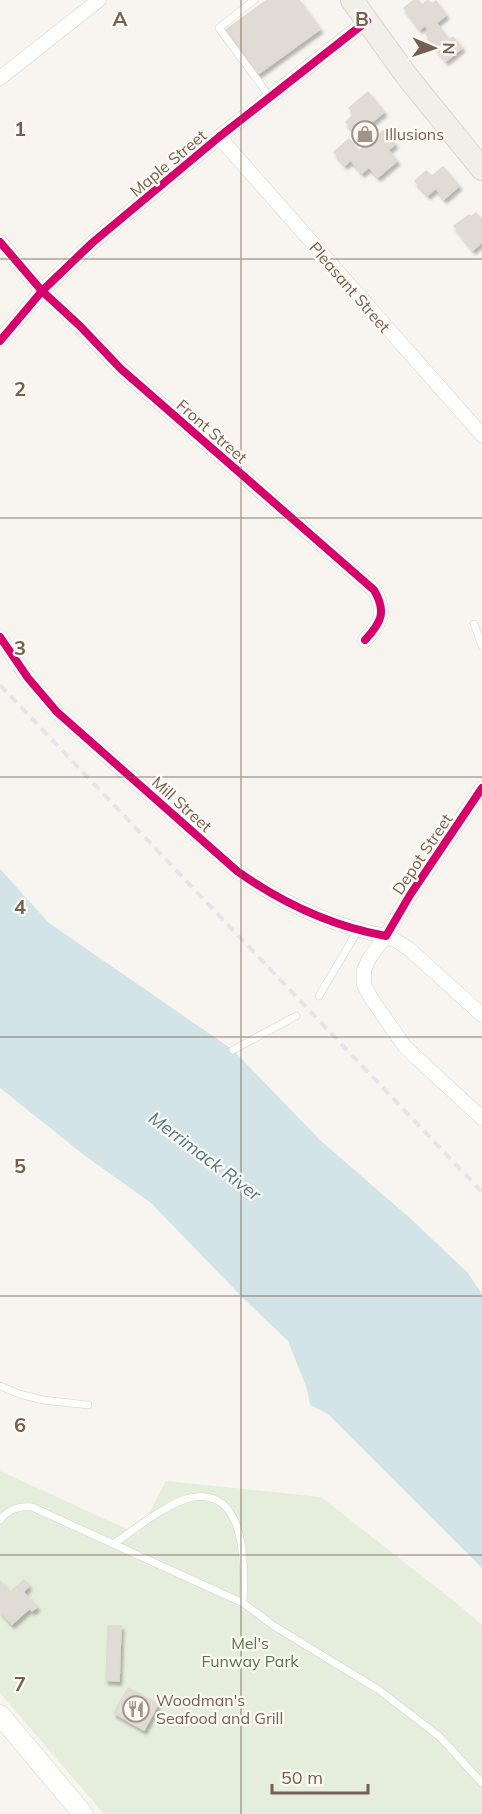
<svg xmlns="http://www.w3.org/2000/svg" width="482" height="1814" viewBox="0 0 482 1814" font-family="Mulish,sans-serif">
	<style>
		.green { fill: #e5eedc }
		.water { fill: #d2e4e7 }
		.building { fill: #e1dbd5; stroke: #e0dad3; stroke-width: 1.5; filter: url(#shadow) }
		.lines { fill: none; stroke-linecap: round; stroke-linejoin: round }
		.lane-casing { stroke: #d6d1cb; stroke-width: 8 }
		.street-casing { stroke: #d6d1cb; stroke-width: 15 }
		.secondary-casing { stroke: #d6d1cb; stroke-width: 21 }
		.primary-casing { stroke: #d9d2cd; stroke-width: 24 }
		.lane { stroke: #fefefd; stroke-width: 7 }
		.street { stroke: #fefefd; stroke-width: 14 }
		.secondary { stroke: #fefefd; stroke-width: 20 }
		.primary { stroke: #f2efe8; stroke-width: 22 }
		.rail { stroke: #e6e4e6; stroke-width: 4; stroke-dasharray: 9 6; stroke-linecap: butt }
		.cycleway-casing { stroke: #fefaf3; stroke-width: 11 }
		.cycleway { stroke: #d6006c; stroke-width: 8 }
		.grid { fill: none; stroke: #745f51; stroke-width: 1.5; stroke-opacity: 0.55 }
		.labels { text-anchor: middle; dominant-baseline: central; stroke-width: 4.5; stroke-linejoin: round; paint-order: stroke }
		.poi-label { font-size: 16px; fill: #745f51; stroke: #fefaf3; text-anchor: start }
		.street-label { font-size: 16px; fill: #745f51; stroke: #fefaf3 }
		.park-label { font-size: 16px; fill: #55784a; stroke: #fefaf3 }
		.water-label { font-size: 18px; font-style: italic; fill: #4c7985; stroke: #fefaf3 }
		.grid-label { font-size: 20px; text-anchor: middle; font-weight: bold; fill: #745f51; stroke: #fefaf3; stroke-width: 4.5; stroke-linejoin: round; paint-order: stroke }
	</style>
	<defs>
		<filter id="shadow"><feDropShadow dx="2.5" dy="4" stdDeviation="1.5" flood-color="#0004"/></filter>
	</defs>
	<rect width="100%" height="100%" fill="#f8f5f0"/>
	<polygon class="green" points="0,1471 138,1534 166,1481 321,1497 459,1605 482,1625 482,1814 104,1814 0,1693"/>
	<polygon class="water" points="0,869 49,923 233,1050 321,1141 411,1219 468,1273 482,1294 482,1568 328,1414 310,1405 307,1389 288,1341 244,1299 151,1203 84,1155 0,1088"/>
	<g class="building">
		<polygon points="267,0 299,0 320,29 258,74 226,30"/>
		<polygon points="414,0 418,0 422,5 428,0 432,4 436,1 446,15 436,23 449,40 453,37 462,48 446,61 426,34 429,31 425,25 420,29 404,8"/>
		<polygon points="368,92 384,112 367,126 376,137 383,131 395,144 388,150 397,161 378,177 369,167 362,173 351,160 345,165 334,152 349,139 359,151 366,145 346,122 354,114 349,108"/>
		<polygon points="443,167 459,186 444,199 436,188 428,195 415,181 426,171 432,176"/>
		<polygon points="476,213 482,220 482,242 473,250 454,226 469,215 471,217"/>
		<polygon points="24,1580 29,1586 23,1592 37,1607 32,1611 30,1608 12,1624 0,1611 0,1581 10,1592"/>
		<polygon points="108,1626 121,1626 119,1681 106,1680"/>
		<polygon points="128,1688 158,1704 144,1730 114,1713"/>
	</g>
	<g class="lines">
		<g class="lane-casing">
			<g id="lane">
				<polyline points="254,0 219,28 270,97"/>
				<polyline points="474,624 482,646"/>
				<polyline points="319,996 358,930"/>
				<polyline points="233,1050 296,1016"/>
				<polyline points="0,1386 19,1394 43,1400 88,1405"/>
				<path d="M 0,1520 C 9,1509 18,1506 32,1507 L 243,1603 L 274,1626 L 379,1690 L 440,1737 L 482,1783"/>
				<path d="M 113,1544 C 134,1530 166,1504 189,1498 C 247,1484 245,1567 243,1603"/>
			</g>
		</g>
		<g class="street-casing">
			<g id="street">
				<polyline points="0,78 99,0"/>
				<polyline points="219,137 482,435"/>
				<path d="M 0,242 L 42,291 L 80,326 L 121,369 L 374,590 C 387,612 381,623 365,640"/>
				<polyline points="0,341 42,291 92,243 219,137 367,21"/>
				<path d="M 0,637 L 28,678 L 57,712 L 237,871 C 282,903 331,926 386,936 L 410,895 L 482,788"/>
				<polyline points="482,1015 409,949 397,941 386,936 370,957 364,970 364,985 371,998 405,1047 482,1118"/>
			</g>
		</g>
		<g class="secondary-casing">
			<polyline id="secondary" points="0,1715 83,1814"/>
		</g>
		<g class="primary-casing">
			<polyline id="primary" points="352,0 406,75 482,169"/>
		</g>
		<use href="#lane" class="lane"/>
		<use href="#street" class="street"/>
		<use href="#secondary" class="secondary"/>
		<use href="#primary" class="primary"/>
		<polyline class="rail" points="0,685 482,1192"/>
		<g class="cycleway-casing">
			<g id="cycleway">
				<path d="M 0,242 L 42,291 L 80,326 L 121,369 L 374,590 C 387,612 381,623 365,640"/>
				<polyline points="0,341 42,291 92,243 219,137 367,21"/>
				<path d="M 0,637 L 28,678 L 57,712 L 237,871 C 282,903 331,926 386,936 L 410,895 L 482,788"/>
			</g>
		</g>
		<use href="#cycleway" class="cycleway"/>
	</g>
	<path class="grid" d="M 241,0 L 241,1814M 0,259 L 482,259M 0,518 L 482,518M 0,777 L 482,777M 0,1037 L 482,1037M 0,1296 L 482,1296M 0,1555 L 482,1555"/>
	<defs>
		<g id="shop-ring" transform="scale(1.35)"><circle r="9.5" fill="#fefaf3" stroke="#a29489" stroke-width="1.5"/><path d="M-5-2.5h2.3a2.7 3.5 0 0 1 5.4 0H5L5.5 6h-11ZM-1.5-2.5h3a1.5 2.3 0 0 0-3 0Z" fill="#a29489"/></g>
		<g id="restaurant-ring" transform="scale(1.35)"><circle r="9.5" fill="#fefaf3" stroke="#a29489" stroke-width="1.5"/><path d="M-5-6h1v4h1v-4h1v4h1v-4h1v5L-1.5 .5V6h-2V.5L-5-1ZM5-6V6H3V1.5H1.5Q1.5-4 5-6Z" fill="#a29489"/></g>
	</defs>
	<g fill-rule="evenodd">
		<use href="#shop-ring" x="365" y="134"/>
		<use href="#restaurant-ring" x="136" y="1709"/>
	</g>
	<g class="labels">
		<g class="poi-label">
			<text x="385" y="134">Illusions</text>
			<text x="156" y="1700">Woodman's<tspan x="156" dy="18">Seafood and Grill</tspan></text>
		</g>
		<g class="street-label">
			<text transform="translate(168 163) rotate(-40)">Maple Street</text>
			<text transform="translate(350 287) rotate(49)">Pleasant Street</text>
			<text transform="translate(212 431) rotate(41)">Front Street</text>
			<text transform="translate(182 804) rotate(42)">Mill Street</text>
			<text transform="translate(422 854) rotate(-56)">Depot Street</text>
		</g>
		<g class="park-label">
			<text x="250" y="1643">Mel's<tspan x="250" dy="18">Funway Park</tspan></text>
		</g>
		<g class="water-label">
			<text transform="translate(205 1156) rotate(37)">Merrimack River</text>
		</g>
	</g>
	<g class="grid-label">
		<text x="120" y="26">A</text>
		<text x="362" y="26">B</text>
		<text x="20" y="136">1</text>
		<text x="20" y="396">2</text>
		<text x="20" y="655">3</text>
		<text x="20" y="914">4</text>
		<text x="20" y="1173">5</text>
		<text x="20" y="1432">6</text>
		<text x="20" y="1691">7</text>
	</g>
	<g transform="translate(434 48) rotate(92)" stroke="#fefaf3" stroke-width="4.5" paint-order="stroke">
	<path d="M0-4.5L10 22L0 15L-10 22Z" fill="#745f51"/>
	<text y="-9" font-size="16" font-weight="bold" text-anchor="middle" fill="#745f51">N</text>
	</g>
	<path d="M272 1784v9h96v-9" fill="none" stroke="#745f51" stroke-width="3"/>
	<text x="281" y="1784" font-size="18" fill="#745f51" stroke="#fefaf3" stroke-width="4.5" paint-order="stroke">50 m</text>
</svg>
